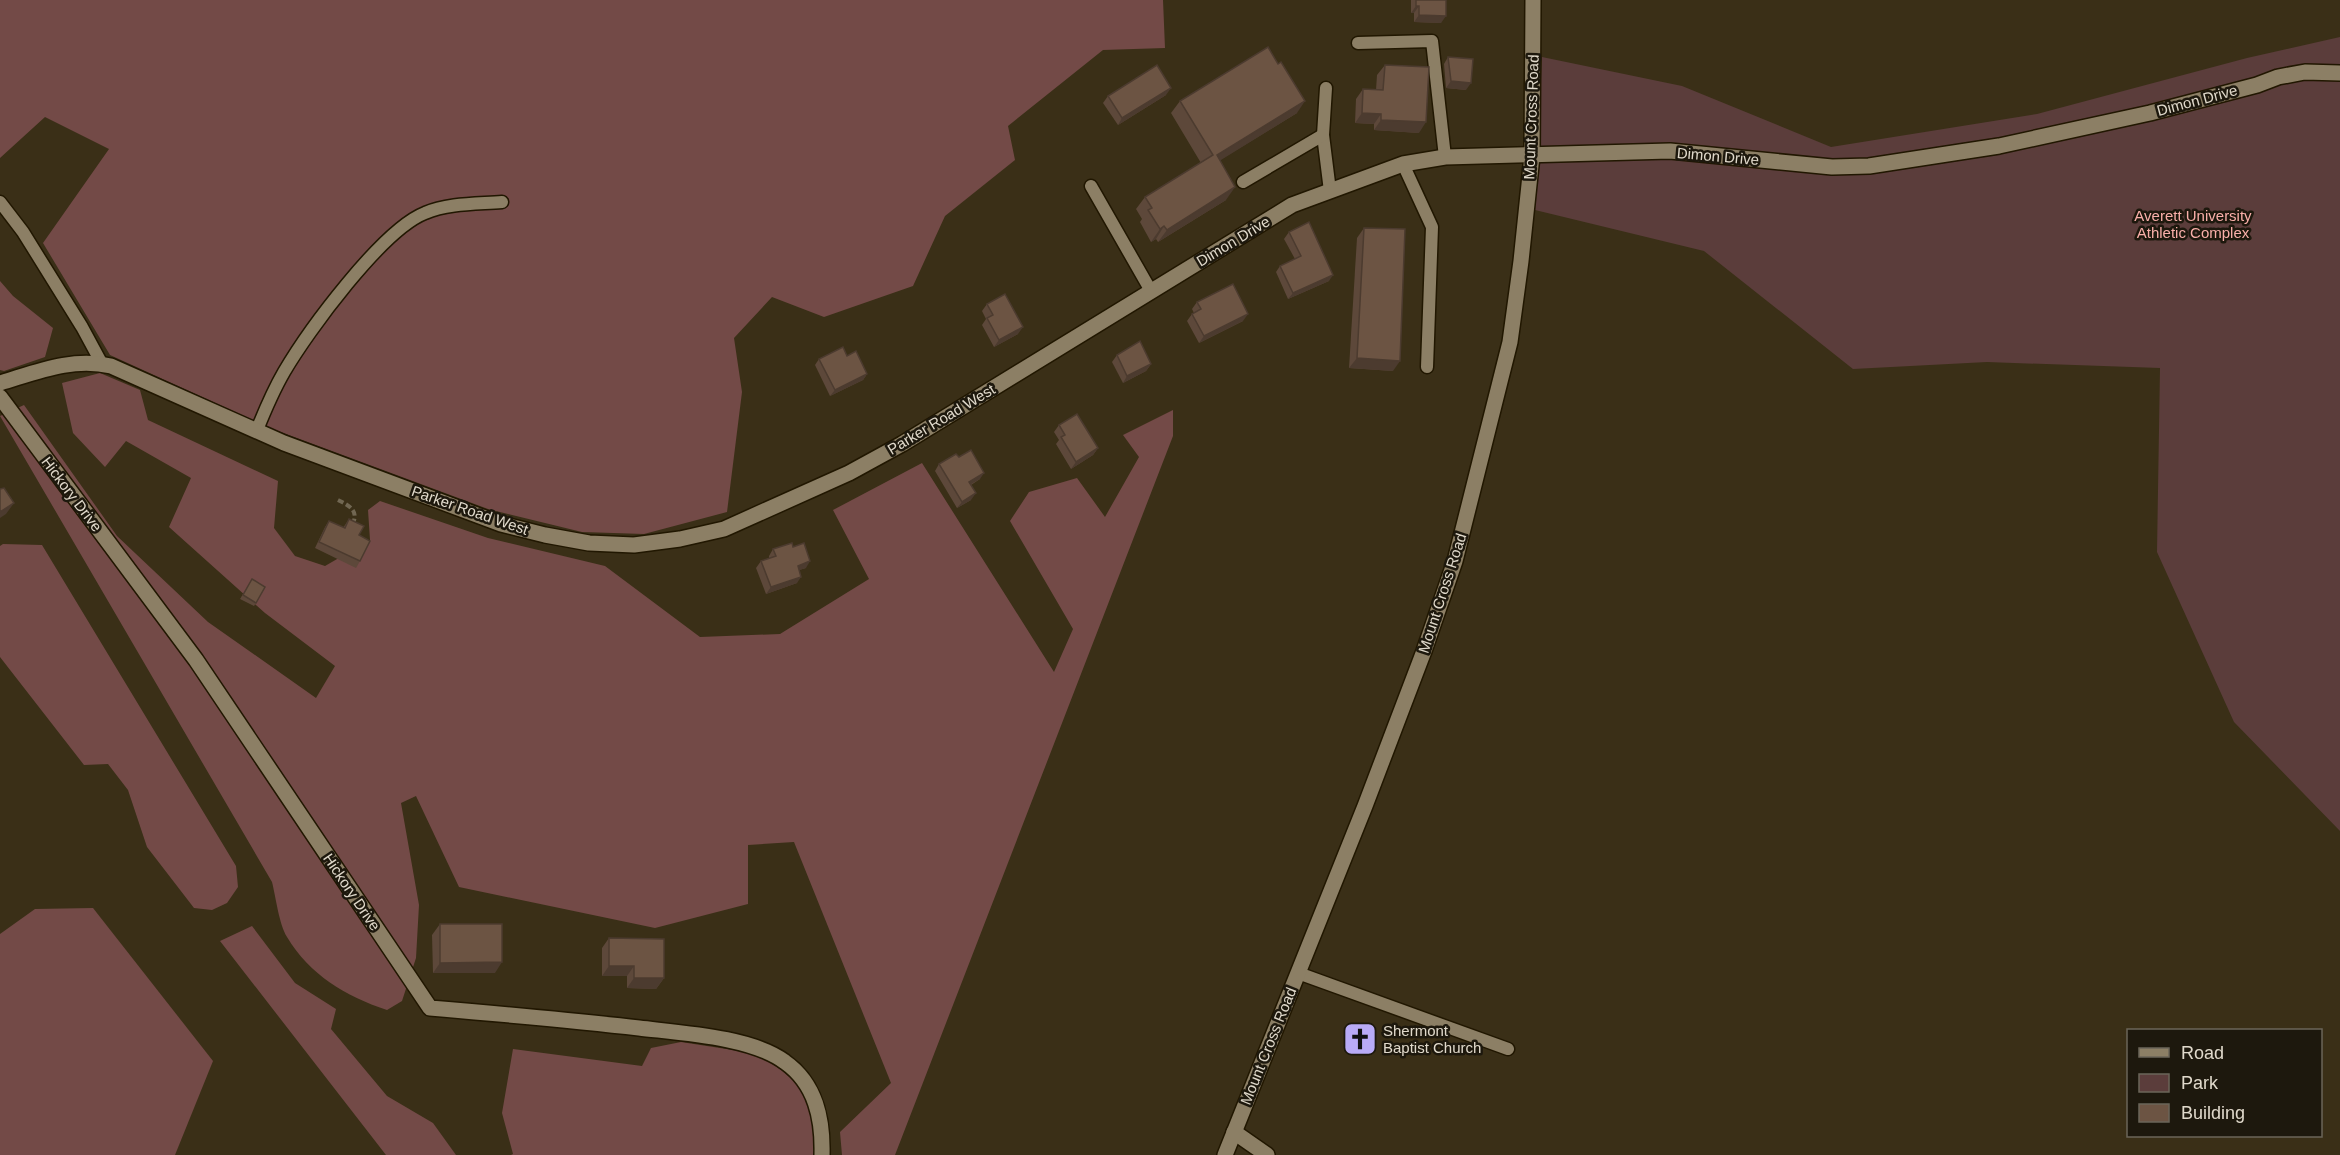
<svg xmlns="http://www.w3.org/2000/svg" width="2340" height="1155" viewBox="0 0 2340 1155" font-family="Arial,sans-serif">
	<style>
		.green { fill: #5b3d3b }
		.forest { fill: #734a47 }
		.lines { fill: none; stroke-linecap: round; stroke-linejoin: round }
		.lane-casing { stroke: #211701; stroke-width: 15 }
		.street-casing { stroke: #211701; stroke-width: 18 }
		.secondary-casing { stroke: #211701; stroke-width: 18 }
		.path { stroke: #716752; stroke-width: 4; stroke-dasharray: 6 3; stroke-linecap: butt }
		.lane { stroke: #8c7f65; stroke-width: 12 }
		.street { stroke: #8c7f65; stroke-width: 15 }
		.secondary { stroke: #8c7f65; stroke-width: 15 }
		.wall { fill: #5d483a }
		.shaded-wall { fill: #4c3b2f }
		.building { fill: #6c5443; stroke: #4c3b2f; stroke-width: 1.5 }
		.labels { text-anchor: middle; dominant-baseline: central; stroke-width: 5; stroke-linejoin: round; paint-order: stroke }
		.street-label { font-size: 15px; fill: #e0d9cb; stroke: #1d180d }
		.park-label { font-size: 15px; fill: #f9afa9; stroke: #1d180d }
		.poi-label { font-size: 15px; fill: #e0d9cb; stroke: #1d180d; text-anchor: start }
	</style>
	<rect width="100%" height="100%" fill="#3a2f17"/>
	<polygon class="green" points="2340,37 2340,831 2234,722 2157,552 2160,368 1987,362 1853,369 1704,251 1535,210 1542,57 1682,86 1831,147 2037,114 2247,58"/>
	<g class="forest">
		<polygon points="0,0 1163,0 1165,48 1103,50 1008,126 1015,160 945,216 913,286 824,317 772,297 734,338 742,392 727,512 644,534 582,532 488,509 270,428 110,355 43,243 109,149 45,117 0,158"/>
		<polygon points="0,281 13,296 53,328 45,357 4,371 0,370"/>
		<path d="M 100,373 L 140,390 L 148,420 L 278,481 L 274,528 L 295,556 L 325,566 L 370,540 L 368,510 L 380,501 L 488,538 L 605,566 L 700,637 L 780,634 L 869,579 L 833,510 L 922,463 L 1054,672 L 1073,629 L 1010,521 L 1029,492 L 1077,478 L 1105,517 L 1139,457 L 1123,435 L 1173,410 L 1173,436 L 895,1155 L 842,1155 L 840,1132 L 891,1083 L 794,842 L 748,845 L 748,904 L 655,928 L 459,887 L 416,796 L 401,803 L 419,905 L 416,958 L 402,1001 L 387,1010 C 345,996 310,975 287,937 C 279,924 276,898 272,882 L 0,416 L 24,405 L 117,536 L 208,622 L 316,698 L 335,666 L 265,613 L 169,527 L 191,478 L 126,441 L 105,467 L 73,433 L 62,383 Z"/>
		<polygon points="3,544 42,545 236,866 238,887 227,903 212,910 194,908 147,847 128,790 108,764 84,765 0,657 0,546"/>
		<polygon points="93,908 213,1061 175,1155 0,1155 0,934 35,909"/>
		<polygon points="252,926 295,983 336,1009 331,1029 387,1096 433,1123 456,1155 386,1155 220,941"/>
		<polygon points="681,1042 759,1054 781,1070 801,1087 816,1115 817,1155 511,1155 513,1154 502,1113 513,1049 642,1066 651,1048"/>
	</g>
	<g class="lines">
		<g class="lane-casing">
			<g id="lane">
				<polyline points="1358,43 1432,41 1445,157"/>
				<polyline points="1326,88 1323,135 1330,191"/>
				<polyline points="1403,164 1432,227 1427,367"/>
				<polyline points="1243,182 1323,135"/>
				<polyline points="1091,186 1151,291"/>
				<polyline points="0,202 23,232 82,327 102,364"/>
				<path d="M 257,430 C 265,410 273,391 284,372 C 308,331 382,230 425,213 C 448,203 477,204 502,202"/>
				<polyline points="1298,973 1508,1049"/>
			</g>
		</g>
		<g class="street-casing">
			<g id="street">
				<path d="M 0,383 C 37,372 72,357 111,366 L 284,443 L 501,524 L 545,535 L 589,543 L 634,545 L 680,539 L 724,529 L 849,473 L 902,444 L 1292,205 L 1403,164 L 1445,157 L 1670,151 L 1832,167 L 1869,166 L 1999,146 L 2150,113 L 2257,85 L 2278,77 L 2305,72 L 2340,73"/>
				<path d="M 0,397 L 196,660 L 430,1008 C 500,1014 570,1020 639,1028 C 681,1033 752,1037 785,1062 C 816,1084 823,1119 822,1155"/>
				<polyline points="1234,1132 1267,1155"/>
			</g>
		</g>
		<g class="secondary-casing">
			<polyline id="secondary" points="1225,1155 1365,806 1424,651 1455,561 1510,342 1521,261 1532,156 1533,0"/>
		</g>
		<path class="path" d="M 338,500 C 348,505 359,510 353,523"/>
		<use href="#lane" class="lane"/>
		<use href="#street" class="street"/>
		<use href="#secondary" class="secondary"/>
	</g>
	<g class="wall">
		<polygon points="1411,0 1446,0 1441,23 1414,22 1414,13 1411,13"/>
		<polygon points="1448,57 1466,90 1446,88 1444,64"/>
		<polygon points="1385,65 1419,133 1374,130 1374,124 1355,123 1356,99 1363,89 1376,90 1377,75"/>
		<polygon points="1166,95 1118,125 1103,103 1108,96"/>
		<polygon points="1180,101 1297,113 1220,160 1226,200 1158,242 1156,239 1151,242 1140,222 1142,219 1136,209 1145,197 1201,163 1171,113"/>
		<polygon points="1364,228 1393,371 1349,368 1357,238"/>
		<polygon points="1289,232 1329,281 1288,299 1276,272 1280,266 1295,259 1284,239"/>
		<polygon points="1197,302 1243,321 1199,343 1187,321 1192,314 1194,313 1192,309"/>
		<polygon points="987,304 1018,334 994,347 982,325 986,319 982,311"/>
		<polygon points="1117,355 1151,364 1146,371 1123,383 1112,362"/>
		<polygon points="847,356 867,374 863,380 830,396 815,365 819,359"/>
		<polygon points="1059,425 1098,448 1093,455 1071,469 1056,444 1059,440 1054,432"/>
		<polygon points="959,457 980,479 971,485 971,500 957,508 935,471 939,464"/>
		<polygon points="349,519 359,535 360,561 356,568 315,548 325,527 329,521 343,528"/>
		<polygon points="793,547 806,568 799,570 797,583 766,594 756,568 761,561 769,558 769,556 773,549"/>
		<polygon points="252,579 256,603 254,606 240,599"/>
		<polygon points="440,924 495,973 433,973 432,935"/>
		<polygon points="609,938 664,978 656,989 627,988 627,976 602,976 602,948"/>
	</g>
	<g class="shaded-wall">
		<polygon points="1416,6 1419,6 1414,13 1411,13"/>
		<polygon points="1419,15 1446,16 1441,23 1414,22"/>
		<polygon points="1451,81 1471,83 1466,90 1446,88"/>
		<polygon points="1171,88 1166,95 1118,125 1122,118"/>
		<polygon points="1305,101 1297,113 1208,168 1217,155"/>
		<polygon points="1362,113 1381,114 1374,124 1355,123"/>
		<polygon points="1381,120 1426,122 1419,133 1374,130"/>
		<polygon points="1235,187 1226,200 1158,242 1167,230"/>
		<polygon points="1164,226 1156,239 1151,242 1160,229"/>
		<polygon points="1333,275 1329,281 1288,299 1293,293"/>
		<polygon points="1248,314 1243,321 1199,343 1204,336"/>
		<polygon points="1023,327 1018,334 994,347 999,340"/>
		<polygon points="1357,358 1400,361 1393,371 1349,368"/>
		<polygon points="1151,364 1146,371 1123,383 1127,376"/>
		<polygon points="867,374 863,380 830,396 835,390"/>
		<polygon points="1098,448 1093,455 1071,469 1076,462"/>
		<polygon points="984,473 980,479 964,488 969,482"/>
		<polygon points="976,493 971,500 957,508 962,502"/>
		<polygon points="14,503 6,514 0,518 0,512"/>
		<polygon points="810,561 806,568 793,572 798,566"/>
		<polygon points="801,577 797,583 766,594 771,587"/>
		<polygon points="502,962 495,973 433,973 440,963"/>
		<polygon points="609,966 634,966 627,976 602,976"/>
		<polygon points="634,978 664,978 656,989 627,988"/>
	</g>
	<g class="building">
		<polygon points="1416,0 1446,0 1446,16 1419,15 1419,6 1416,6"/>
		<polygon points="1268,47 1278,64 1281,62 1305,101 1217,155 1235,187 1167,230 1164,226 1160,229 1148,210 1152,208 1145,197 1213,155 1180,101"/>
		<polygon points="1448,57 1473,59 1471,83 1451,81"/>
		<polygon points="1157,65 1171,88 1122,118 1108,96"/>
		<polygon points="1385,65 1429,67 1426,122 1381,120 1381,114 1362,113 1363,89 1383,90"/>
		<polygon points="1309,222 1333,275 1293,293 1280,266 1301,256 1289,232"/>
		<polygon points="1364,228 1405,229 1400,361 1357,358"/>
		<polygon points="1233,284 1248,314 1204,336 1192,314 1201,309 1197,302"/>
		<polygon points="1005,294 1023,327 999,340 987,318 993,315 987,304"/>
		<polygon points="1140,341 1151,364 1127,376 1117,355"/>
		<polygon points="843,347 847,356 856,351 867,374 835,390 819,359"/>
		<polygon points="1077,414 1098,448 1076,462 1061,437 1065,435 1059,425"/>
		<polygon points="971,450 984,473 969,482 976,493 962,502 939,464 956,454 959,457"/>
		<polygon points="4,488 14,503 0,512 0,489"/>
		<polygon points="349,519 364,526 359,535 370,541 360,561 319,542 329,521 345,528"/>
		<polygon points="792,543 793,547 804,543 810,561 798,566 801,577 771,587 761,561 776,556 773,549"/>
		<polygon points="252,579 265,587 256,603 243,595"/>
		<polygon points="440,924 502,924 502,962 440,963"/>
		<polygon points="609,938 664,939 664,978 634,978 634,966 609,966"/>
	</g>
	<defs>
		<g id="church-square" transform="scale(1.725)"><rect x="-9" y="-9" width="18" height="18" rx="4" fill="#b9abf7" stroke="#1d180d"/><path d="M-1.2-6h2.4v3.5h3.3v2.4h-3.3V6h-2.4V-.1h-3.3v-2.4h3.3Z" fill="#111"/></g>
	</defs>
	<g fill-rule="evenodd">
		<use href="#church-square" x="1360" y="1039"/>
	</g>
	<g class="labels">
		<g class="street-label">
			<text transform="translate(2197 100) rotate(-15)">Dimon Drive</text>
			<text transform="translate(1531 117) rotate(-88)">Mount Cross Road</text>
			<text transform="translate(1718 156) rotate(5)">Dimon Drive</text>
			<text transform="translate(1233 241) rotate(-31)">Dimon Drive</text>
			<text transform="translate(941 419) rotate(-31)">Parker Road West</text>
			<text transform="translate(72 494) rotate(53)">Hickory Drive</text>
			<text transform="translate(470 510) rotate(19)">Parker Road West</text>
			<text transform="translate(1442 593) rotate(-72)">Mount Cross Road</text>
			<text transform="translate(352 892) rotate(56)">Hickory Drive</text>
			<text transform="translate(1268 1046) rotate(-68)">Mount Cross Road</text>
		</g>
		<g class="park-label">
			<text x="2193" y="215">Averett University<tspan x="2193" dy="17">Athletic Complex</tspan></text>
		</g>
		<g class="poi-label">
			<text x="1383" y="1030">Shermont<tspan x="1383" dy="17">Baptist Church</tspan></text>
		</g>
	</g>
	<rect x="2127" y="1029" width="195" height="108" fill="#1d180d" stroke="#6b6559" stroke-width="1.5"/>
	<rect x="2139" y="1048" width="30" height="9" fill="#8c7f65" stroke="#6b6559" stroke-width="1.5"/>
	<text x="2181" y="1059" font-size="18" fill="#e0d9cb">Road</text>
	<rect x="2139" y="1074" width="30" height="18" fill="#5b3d3b" stroke="#6b6559" stroke-width="1.5"/>
	<text x="2181" y="1089" font-size="18" fill="#e0d9cb">Park</text>
	<rect x="2139" y="1104" width="30" height="18" fill="#6c5443" stroke="#6b6559" stroke-width="1.5"/>
	<text x="2181" y="1119" font-size="18" fill="#e0d9cb">Building</text>
</svg>
